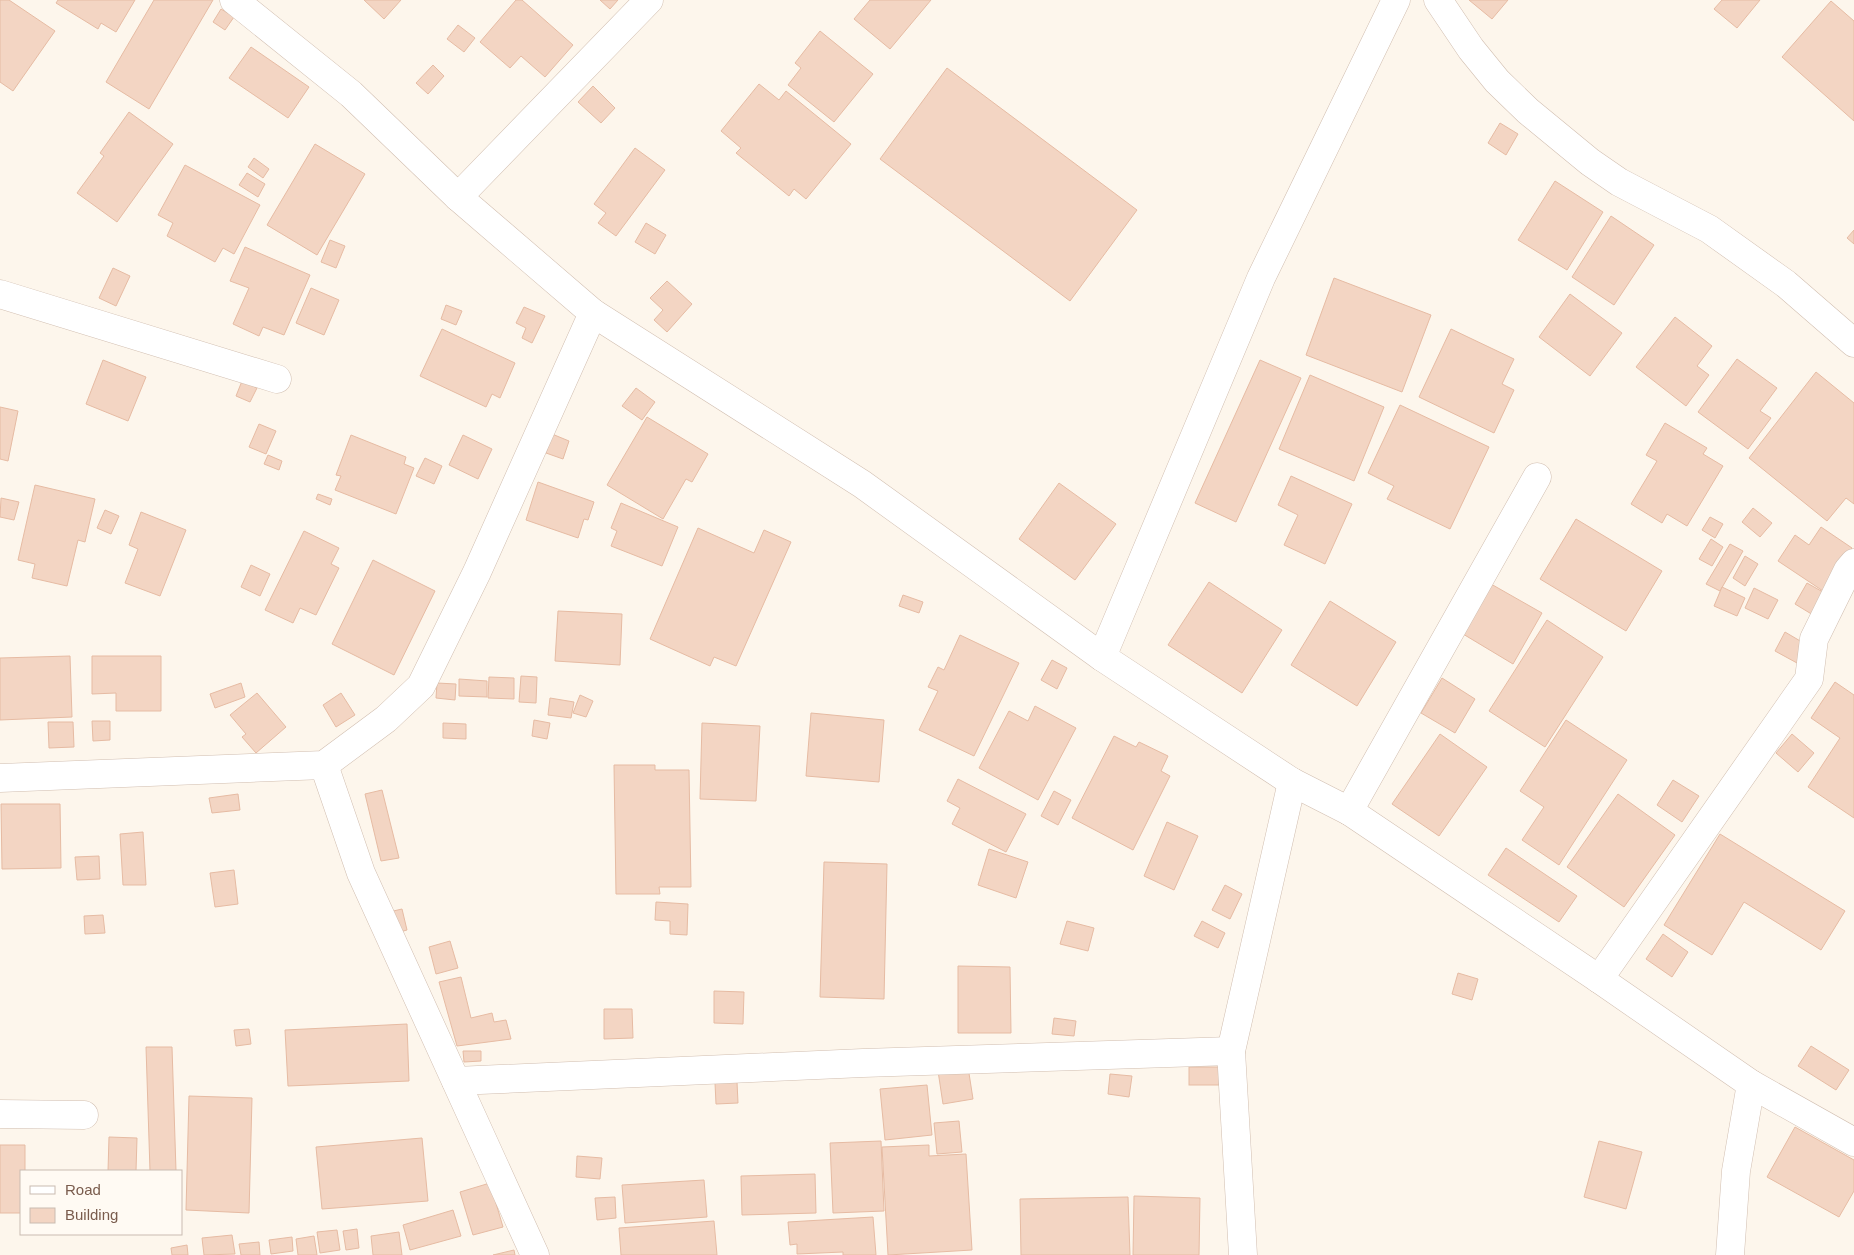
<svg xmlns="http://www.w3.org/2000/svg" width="1854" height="1255" viewBox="0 0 1854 1255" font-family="Arial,sans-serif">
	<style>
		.building { fill: #f3d5c3; stroke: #e6bba3 }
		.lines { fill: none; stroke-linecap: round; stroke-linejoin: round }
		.minor-casing { stroke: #d1beb0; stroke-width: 29 }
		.minor { stroke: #fff; stroke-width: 28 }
	</style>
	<rect width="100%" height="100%" fill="#fdf6ec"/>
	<g class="building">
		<polygon points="0,0 9,0 55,31 13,91 0,82"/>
		<polygon points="58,0 135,0 116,32 101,23 98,29 56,3"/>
		<polygon points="154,0 213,0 149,109 106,82"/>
		<polygon points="364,0 401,0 384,19"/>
		<polygon points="516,0 522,0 573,45 545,77 521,56 510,68 480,42"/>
		<polygon points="600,0 618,0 610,9"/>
		<polygon points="870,0 931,0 890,49 854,19"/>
		<polygon points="1469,0 1508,0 1492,19"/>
		<polygon points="1722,0 1760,0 1737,28 1714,9"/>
		<polygon points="1831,1 1854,21 1854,121 1782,57"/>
		<polygon points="221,9 234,17 225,30 213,22"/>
		<polygon points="458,25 475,38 464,52 447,39"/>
		<polygon points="820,31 873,74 834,122 788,85 801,68 795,63"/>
		<polygon points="251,47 309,87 288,118 229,78"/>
		<polygon points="433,65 444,76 428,94 416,83"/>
		<polygon points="947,68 1137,210 1070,301 880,159"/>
		<polygon points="759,84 779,100 786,91 851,144 806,199 794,189 789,196 736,153 741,148 721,131"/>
		<polygon points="593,86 615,108 601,123 578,102"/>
		<polygon points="129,112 173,144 117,222 77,193 104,156 100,153"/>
		<polygon points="1500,123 1518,134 1506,155 1488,143"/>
		<polygon points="315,144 365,174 317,255 267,225"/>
		<polygon points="635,148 665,170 616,236 598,223 606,213 594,204"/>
		<polygon points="254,158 269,169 263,178 248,167"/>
		<polygon points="185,165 260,205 234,254 223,248 215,262 167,236 173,223 158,215"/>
		<polygon points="247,173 265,184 258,197 239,185"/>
		<polygon points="1555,181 1603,212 1567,270 1518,240"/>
		<polygon points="1611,216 1654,245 1614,305 1572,277"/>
		<polygon points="646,223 666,235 655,254 635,242"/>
		<polygon points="1854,230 1854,244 1847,238"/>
		<polygon points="330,240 345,246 336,268 321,262"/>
		<polygon points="245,247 310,275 284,335 263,327 259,336 233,324 249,288 230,281"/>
		<polygon points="113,268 130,276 116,306 99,298"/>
		<polygon points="1334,278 1431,315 1402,392 1306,355"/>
		<polygon points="667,281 692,304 667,332 654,320 663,310 650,298"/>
		<polygon points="311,288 339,300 324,335 296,323"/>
		<polygon points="1570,294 1622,333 1590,376 1539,337"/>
		<polygon points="446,305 462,311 456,325 441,319"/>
		<polygon points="524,307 545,316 532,343 522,338 526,328 516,323"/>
		<polygon points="1675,317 1712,346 1697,366 1709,375 1686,406 1636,367"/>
		<polygon points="442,329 515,363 500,398 492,394 486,407 420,376"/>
		<polygon points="1451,329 1514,359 1502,384 1514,390 1494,433 1419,397"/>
		<polygon points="1737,359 1777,388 1760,411 1771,418 1748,449 1698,412"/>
		<polygon points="103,360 146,377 128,421 86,404"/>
		<polygon points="1260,360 1301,378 1236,522 1195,503"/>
		<polygon points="1816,372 1854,403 1854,504 1846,498 1827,521 1749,458"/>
		<polygon points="1310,375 1384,407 1354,481 1279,449"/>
		<polygon points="242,381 257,388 250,402 236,396"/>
		<polygon points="636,388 655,402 642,420 622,406"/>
		<polygon points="1400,405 1489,447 1450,529 1387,499 1394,486 1368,473"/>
		<polygon points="0,407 18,411 8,461 0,459"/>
		<polygon points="647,417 708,454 692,482 686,479 663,519 607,485"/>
		<polygon points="1665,423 1707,448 1703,454 1723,466 1687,526 1667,514 1662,523 1631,504 1657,461 1646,455"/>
		<polygon points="259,424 276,431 266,454 249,447"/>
		<polygon points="552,434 569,441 563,459 546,453"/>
		<polygon points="351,435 406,457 404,464 414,468 396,514 335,490 341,476 336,475"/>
		<polygon points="463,435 492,449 478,479 449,465"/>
		<polygon points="268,455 282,461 279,470 264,464"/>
		<polygon points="425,458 442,466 434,484 416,476"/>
		<polygon points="1291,476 1352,504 1325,564 1284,545 1298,515 1278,505"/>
		<polygon points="538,482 594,502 588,520 584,519 578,538 526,520"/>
		<polygon points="1059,483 1116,524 1075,580 1019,539"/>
		<polygon points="35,485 95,499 85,542 78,540 67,586 32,578 35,564 18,560"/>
		<polygon points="318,494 332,499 330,505 316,499"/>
		<polygon points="1,498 19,502 14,520 0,517"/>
		<polygon points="621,503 678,527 662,566 611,546 617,531 611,528"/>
		<polygon points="1753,508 1772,523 1760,537 1742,522"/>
		<polygon points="105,510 119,516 111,534 97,528"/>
		<polygon points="141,512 186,530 160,596 125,583 138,549 129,545"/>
		<polygon points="1710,517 1723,524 1715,538 1702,530"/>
		<polygon points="1576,519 1662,571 1626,631 1540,579"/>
		<polygon points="1821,527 1852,548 1823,591 1778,561 1795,535 1809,545"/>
		<polygon points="698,528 754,553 764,530 791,542 736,666 714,657 710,666 650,639"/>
		<polygon points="304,531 339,548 331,564 339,568 316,615 300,608 293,623 265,610"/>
		<polygon points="1711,539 1723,547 1712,566 1699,559"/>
		<polygon points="1730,544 1743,551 1720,591 1706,584"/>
		<polygon points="1745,556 1758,564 1745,586 1733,578"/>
		<polygon points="373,560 435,591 394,675 332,644"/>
		<polygon points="251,565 270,574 260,596 241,587"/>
		<polygon points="1209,582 1282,630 1242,693 1168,645"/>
		<polygon points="1807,583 1830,596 1818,618 1795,604"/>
		<polygon points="1491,584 1542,613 1513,664 1463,634"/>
		<polygon points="1722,587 1745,598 1737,616 1714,606"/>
		<polygon points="1754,588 1778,600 1768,619 1745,608"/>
		<polygon points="903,595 923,602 919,613 899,606"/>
		<polygon points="1330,601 1396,642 1357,706 1291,665"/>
		<polygon points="558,611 622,614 620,665 555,661"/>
		<polygon points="1547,620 1603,657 1545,747 1489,711"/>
		<polygon points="1785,632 1807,645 1797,663 1775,651"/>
		<polygon points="960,635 1019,663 974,756 919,730 938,691 928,687 938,667 944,670"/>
		<polygon points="70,656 72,717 0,720 0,658"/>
		<polygon points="92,656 161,656 161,711 116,711 116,693 92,694"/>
		<polygon points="1052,660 1067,668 1057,689 1041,680"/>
		<polygon points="521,676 537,677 536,703 519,702"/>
		<polygon points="489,677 514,678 514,699 488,698"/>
		<polygon points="1442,678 1475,699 1455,733 1421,713"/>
		<polygon points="459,679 487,681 487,697 459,696"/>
		<polygon points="1835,682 1854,695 1854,818 1808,787 1840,738 1811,718"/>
		<polygon points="241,683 245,697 215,708 210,694"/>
		<polygon points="437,683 456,684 455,700 436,698"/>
		<polygon points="257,693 286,727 256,753 242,737 246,734 230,715"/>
		<polygon points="341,693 355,715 336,727 323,705"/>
		<polygon points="580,695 593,701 586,717 573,713"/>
		<polygon points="550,698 574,702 571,718 548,715"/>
		<polygon points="1035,706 1076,728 1038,800 979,768 1009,711 1028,721"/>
		<polygon points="811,713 884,720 879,782 806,776"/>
		<polygon points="534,720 550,723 547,739 532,736"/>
		<polygon points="1566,720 1627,760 1559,865 1522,840 1544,807 1520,791"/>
		<polygon points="92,721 110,721 110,740 93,741"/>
		<polygon points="48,722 73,722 74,747 49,748"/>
		<polygon points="443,723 466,724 466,739 443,738"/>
		<polygon points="702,723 760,726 756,801 700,799"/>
		<polygon points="1440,734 1487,767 1439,836 1392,804"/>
		<polygon points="1792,734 1814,753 1798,772 1776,753"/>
		<polygon points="1114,736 1136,747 1139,742 1168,756 1161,771 1170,776 1133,850 1072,818"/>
		<polygon points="614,765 655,765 655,770 689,770 691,887 659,887 660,894 616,894"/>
		<polygon points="958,779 1026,814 1006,852 952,824 960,808 947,801"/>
		<polygon points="1673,780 1699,796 1682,822 1657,805"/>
		<polygon points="382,790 399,858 381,861 365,794"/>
		<polygon points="1054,791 1071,800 1058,825 1041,816"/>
		<polygon points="238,794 240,810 212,813 209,798"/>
		<polygon points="1618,794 1675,835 1624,907 1567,867"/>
		<polygon points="1,804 60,804 61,868 2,869"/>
		<polygon points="1167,822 1198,836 1174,890 1144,876"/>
		<polygon points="143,832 146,885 123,885 120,834"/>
		<polygon points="1720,834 1845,911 1821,950 1744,902 1712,955 1664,925"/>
		<polygon points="1506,848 1577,896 1559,922 1488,875"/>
		<polygon points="989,849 1028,862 1016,898 978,885"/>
		<polygon points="99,856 100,879 77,880 75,857"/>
		<polygon points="824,862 887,864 884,999 820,997"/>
		<polygon points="234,870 238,904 215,907 210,873"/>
		<polygon points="1225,885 1242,894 1230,919 1212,910"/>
		<polygon points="656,902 688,904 687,935 670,934 670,921 655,920"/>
		<polygon points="402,909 407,930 396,933 389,912"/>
		<polygon points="103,915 105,933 85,934 84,916"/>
		<polygon points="1067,921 1094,928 1088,951 1060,944"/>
		<polygon points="1202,921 1225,933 1218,948 1194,936"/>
		<polygon points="1663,934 1688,952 1672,977 1646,959"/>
		<polygon points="450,941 458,968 436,974 429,947"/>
		<polygon points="958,966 1010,967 1011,1033 958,1033"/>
		<polygon points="1458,973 1478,979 1472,1000 1452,994"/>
		<polygon points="461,977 471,1018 492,1013 494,1022 506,1020 511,1039 457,1046 439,982"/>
		<polygon points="714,991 744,992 743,1024 714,1023"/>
		<polygon points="604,1009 632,1009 633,1038 604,1039"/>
		<polygon points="1054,1018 1076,1021 1074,1036 1052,1034"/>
		<polygon points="407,1024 409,1081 288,1086 285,1030"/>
		<polygon points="249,1029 251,1044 236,1046 234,1030"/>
		<polygon points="1811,1046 1849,1070 1836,1090 1798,1066"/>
		<polygon points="146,1047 172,1047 176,1171 150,1171"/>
		<polygon points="463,1051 481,1051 481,1061 464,1062"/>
		<polygon points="968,1067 973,1099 943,1104 938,1071"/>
		<rect x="1189" y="1067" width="30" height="18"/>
		<polygon points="1110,1074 1132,1076 1129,1097 1108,1094"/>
		<polygon points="737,1082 738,1103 716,1104 715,1083"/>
		<polygon points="927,1085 932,1135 885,1140 880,1089"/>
		<polygon points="189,1096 252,1098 249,1213 186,1210"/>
		<polygon points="959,1121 962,1152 937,1154 934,1123"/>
		<polygon points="1795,1127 1854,1160 1854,1191 1839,1217 1767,1177"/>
		<polygon points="109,1137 137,1138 136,1171 108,1171"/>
		<polygon points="422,1138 428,1201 322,1209 316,1147"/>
		<polygon points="881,1141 884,1211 833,1213 830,1143"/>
		<polygon points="1599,1141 1642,1152 1626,1209 1584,1197"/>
		<polygon points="0,1145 25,1145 25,1171 21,1171 21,1213 0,1213"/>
		<polygon points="929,1145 929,1156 966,1154 972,1250 888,1255 882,1147"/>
		<polygon points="577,1156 602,1158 600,1179 576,1177"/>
		<polygon points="815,1174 816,1213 742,1215 741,1176"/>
		<polygon points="704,1180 707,1217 625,1223 622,1185"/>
		<polygon points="490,1183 503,1227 473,1235 460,1192"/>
		<polygon points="1134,1196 1200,1198 1199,1255 1133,1255"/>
		<polygon points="615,1197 616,1218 597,1220 595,1198"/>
		<polygon points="1128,1197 1130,1255 1021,1255 1020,1199"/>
		<polygon points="453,1210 461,1236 410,1250 403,1225"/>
		<polygon points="873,1217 876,1255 843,1255 843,1252 797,1254 797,1244 790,1245 788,1222"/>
		<polygon points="714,1221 717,1255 621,1255 619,1228"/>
		<polygon points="357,1229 359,1248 346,1250 343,1231"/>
		<polygon points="337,1230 340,1250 320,1253 317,1232"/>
		<polygon points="399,1232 402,1255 373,1255 371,1236"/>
		<polygon points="232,1235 235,1254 204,1255 202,1238"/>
		<polygon points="314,1236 317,1255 298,1255 296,1239"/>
		<polygon points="292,1237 293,1251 271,1254 269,1240"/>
		<polygon points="259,1242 260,1255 241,1255 239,1244"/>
		<polygon points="187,1245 188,1255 172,1255 171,1248"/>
		<polygon points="514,1250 515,1255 493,1255"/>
	</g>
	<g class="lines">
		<g class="minor-casing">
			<g id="minor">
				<polyline points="234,0 351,94 458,197 593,313 862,484 1102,657 1292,782 1349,811 1599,979 1751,1084 1854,1142"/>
				<polyline points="1438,0 1471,49 1497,81 1528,111 1590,162 1619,182 1709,229 1786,284 1854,343"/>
				<polyline points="458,197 649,0"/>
				<polyline points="0,294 277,379"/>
				<polyline points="1102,657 1261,278 1396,0"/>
				<polyline points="324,765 361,873 535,1255"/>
				<polyline points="0,778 324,765 386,719 421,686 477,572 593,313"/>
				<polyline points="1349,811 1537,477"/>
				<polyline points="1599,979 1809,679 1814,639 1848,570 1854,563"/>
				<polyline points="456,1081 863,1063 1231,1051"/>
				<polyline points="0,1114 84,1115"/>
				<polyline points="1243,1255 1231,1051 1292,782"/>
				<polyline points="1730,1255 1736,1171 1751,1084"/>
			</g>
		</g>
		<use href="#minor" class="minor"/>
	</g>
	<rect x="20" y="1170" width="162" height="65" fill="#fffaf3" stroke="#cabbb1"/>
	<rect x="30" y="1186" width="25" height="8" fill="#ffffff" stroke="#cabbb1"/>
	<text x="65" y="1195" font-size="15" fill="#7a5c4d">Road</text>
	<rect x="30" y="1208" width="25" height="15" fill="#f3d5c3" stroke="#cabbb1"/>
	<text x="65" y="1220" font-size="15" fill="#7a5c4d">Building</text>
</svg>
